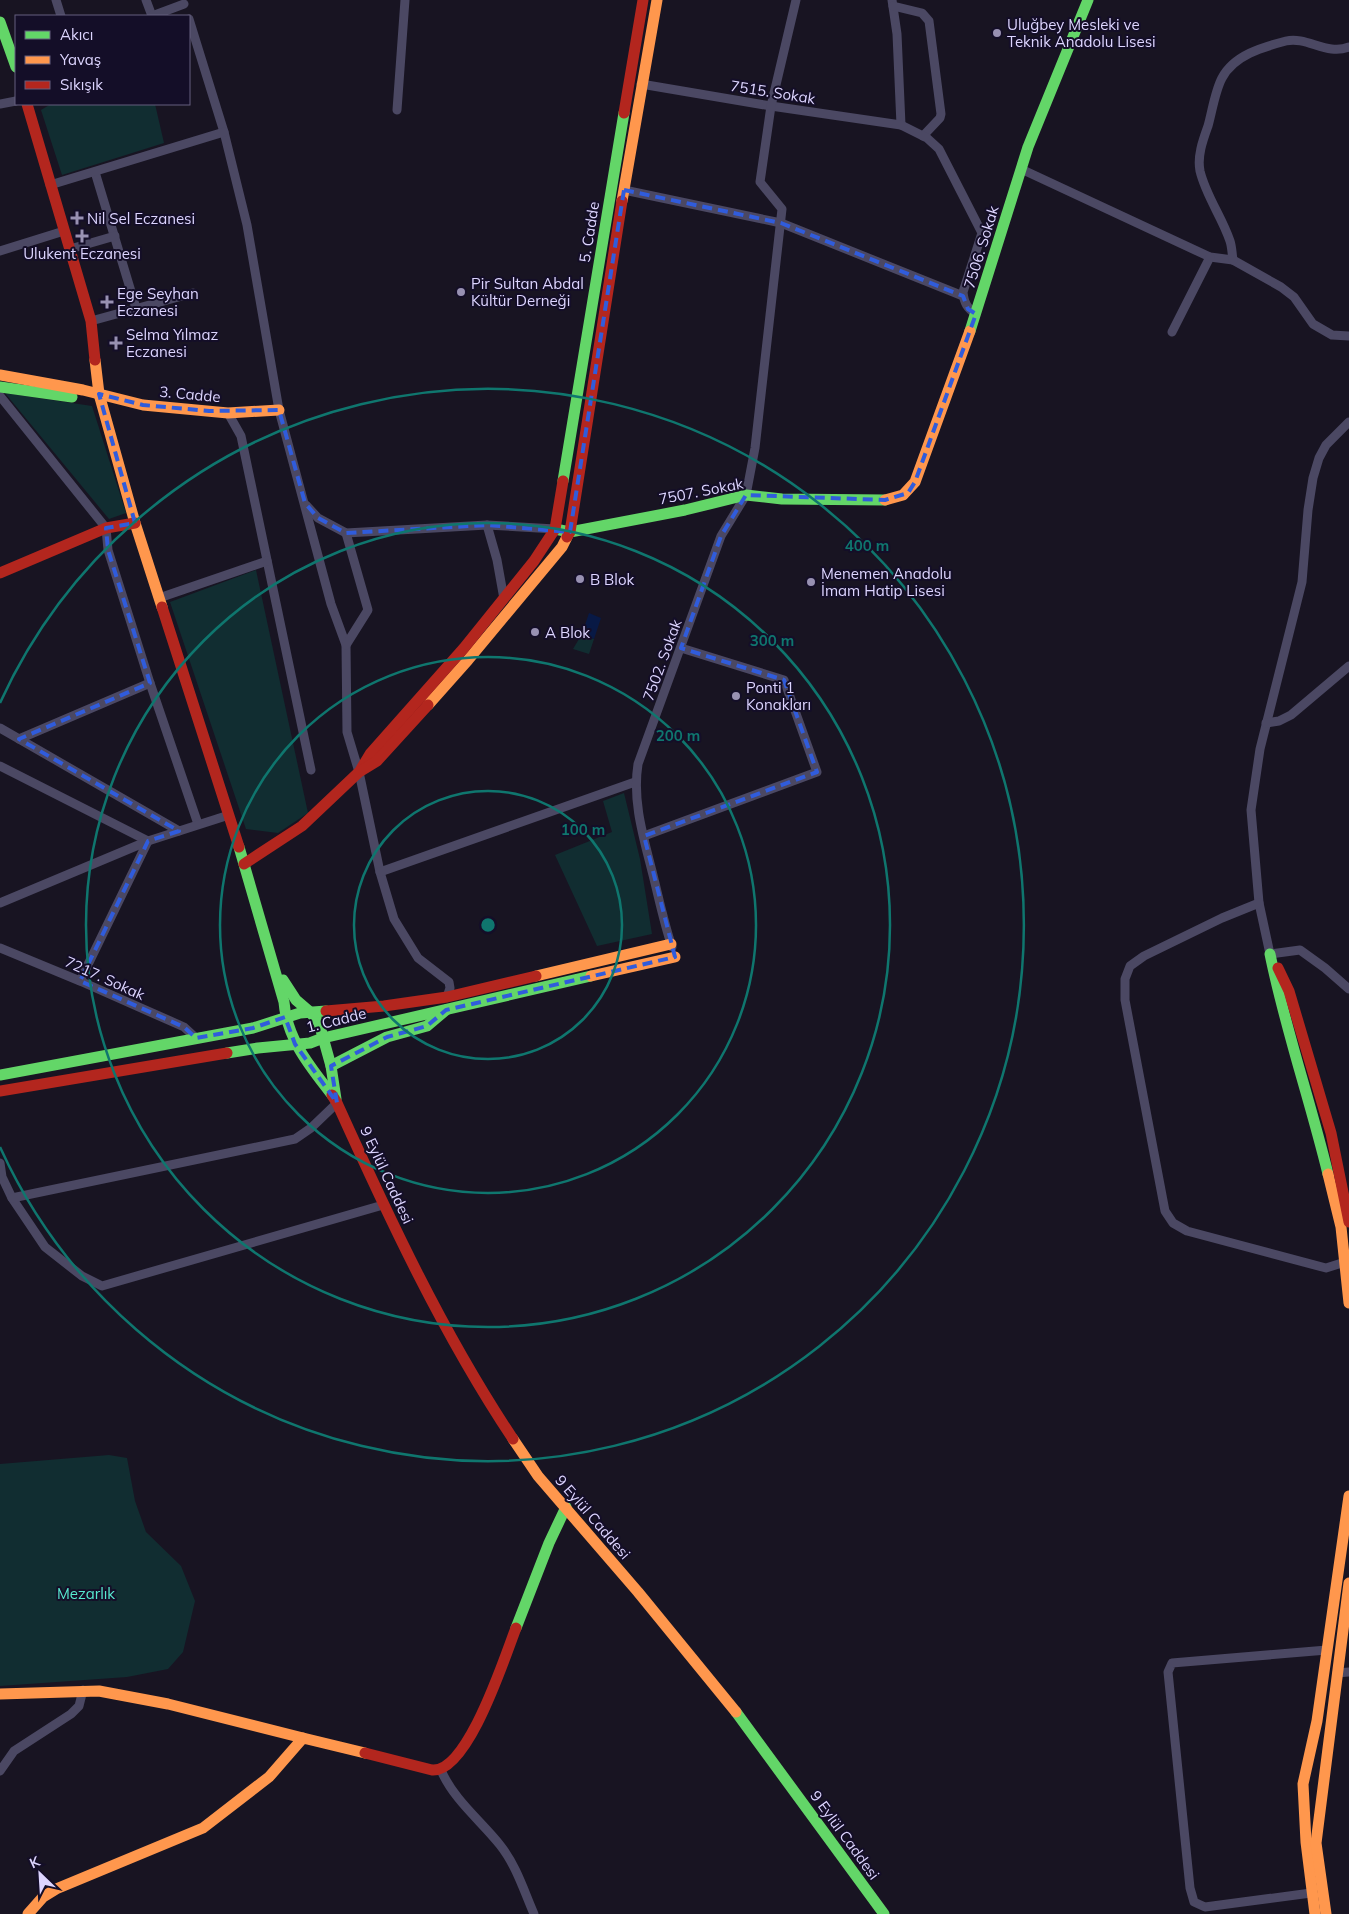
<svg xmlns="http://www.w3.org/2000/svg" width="1349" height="1914" viewBox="0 0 1349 1914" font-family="Mulish,sans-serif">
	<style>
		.green { fill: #112d31 }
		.water { fill: #081945 }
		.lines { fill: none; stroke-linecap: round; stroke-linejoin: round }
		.street { stroke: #4b4863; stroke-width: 9 }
		.fast { stroke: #63d668; stroke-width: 11 }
		.slow { stroke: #ff974d; stroke-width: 11 }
		.jam { stroke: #b3261e; stroke-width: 11 }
		.marked { fill: none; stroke: #305cdc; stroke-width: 4; stroke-dasharray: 10 6; stroke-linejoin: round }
		.ring { fill: none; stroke: #0f766e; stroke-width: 2.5 }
		.poi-dot { fill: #9891b2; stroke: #140e28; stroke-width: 2 }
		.labels { text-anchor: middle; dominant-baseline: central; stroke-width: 4; stroke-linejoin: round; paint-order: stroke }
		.poi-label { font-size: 15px; fill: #ddd5ff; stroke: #140e28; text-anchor: start }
		.street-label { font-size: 15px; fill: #ddd5ff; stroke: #140e28 }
		.park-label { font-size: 15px; fill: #57e9d0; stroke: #140e28 }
		.centre { fill: #0f766e; stroke: #140e28; stroke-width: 2.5 }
		.ring-label { font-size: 15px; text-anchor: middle; font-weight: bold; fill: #0f766e; stroke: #140e28; stroke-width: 4; stroke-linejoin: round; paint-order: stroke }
	</style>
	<rect width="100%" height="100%" fill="#181422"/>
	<g class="green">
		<polygon points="51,104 155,104 164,143 62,175 41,110"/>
		<polygon points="5,393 92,406 126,513 109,519"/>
		<polygon points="256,570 308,813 278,833 246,829 170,602"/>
		<polygon points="582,634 594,639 589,654 573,649"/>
		<polygon points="624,793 640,859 652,934 597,946 555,855 612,832 603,801"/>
		<polygon points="109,1455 127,1458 135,1501 146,1532 181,1566 195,1601 183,1652 168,1669 127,1677 0,1686 0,1464"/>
	</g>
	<polygon class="water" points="589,613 601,618 594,639 582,634"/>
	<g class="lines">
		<g class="street">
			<polyline points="56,0 61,16"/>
			<polyline points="146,0 152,16"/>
			<polyline points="892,0 897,34 901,125"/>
			<polyline points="893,6 922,13 929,21 941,114 940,118 923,136"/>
			<polyline points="152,16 184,4"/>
			<polyline points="189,19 224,132 247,225 279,410 331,604 346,645 347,732 359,772 380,872 394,919 418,958 449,982 450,988 447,997"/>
			<path d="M 641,84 L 771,106 L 901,125 L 927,138 L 939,149 L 982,233 L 963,292 C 964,303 967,308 976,314"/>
			<polyline points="0,104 16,101"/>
			<polyline points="397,110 405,0"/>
			<polyline points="1021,169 1210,257 1233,260 1281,287 1294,297 1313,324 1332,335 1349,336"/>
			<polyline points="95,172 136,308"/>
			<polyline points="50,185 224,132"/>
			<polyline points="624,190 781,223 963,296"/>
			<polyline points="70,249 115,236"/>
			<polyline points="0,251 64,231"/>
			<path d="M 1233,260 C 1232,254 1232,247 1230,241 C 1222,217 1206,196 1200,171 C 1197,156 1203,140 1208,126 C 1212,112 1215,91 1222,78 C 1234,55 1263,47 1286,41 C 1307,36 1327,56 1349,47"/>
			<polyline points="91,321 193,293"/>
			<polyline points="1172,332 1210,257"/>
			<polyline points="0,396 106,528 108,550 150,683 198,824"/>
			<polyline points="228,413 241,436 311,770"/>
			<polyline points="1349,422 1326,445 1319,458 1313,478 1308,510 1302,582 1260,749 1251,810 1259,903 1270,954 1300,950 1325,968 1349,989"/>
			<polyline points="306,505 318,518 346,533 487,525 555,529"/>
			<polyline points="487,525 497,560 504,599"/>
			<polyline points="159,598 267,561"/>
			<polyline points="346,645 368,610 346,533"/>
			<polyline points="1266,723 1279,721 1291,715 1349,666"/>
			<polyline points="0,728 179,831"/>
			<polyline points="19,739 150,683"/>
			<polyline points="0,766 148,841 80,981"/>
			<polyline points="644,836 817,772 784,680 681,648"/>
			<polyline points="380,872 635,782"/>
			<polyline points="0,903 148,841 229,815"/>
			<polyline points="1259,903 1222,918 1144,956 1130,966 1125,979 1125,1000 1165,1211 1173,1223 1187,1231 1326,1268 1345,1262"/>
			<path d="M 672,947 C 664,923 659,899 653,875 C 644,839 632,802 638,764 L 721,536 L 746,495 L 755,448 L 782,209 L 760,182 L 771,106 L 796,0"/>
			<polyline points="0,948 80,981 184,1027 196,1038"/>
			<polyline points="0,1163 2,1177 12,1198 45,1247 82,1276 102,1286 383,1205"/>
			<polyline points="12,1198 295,1139 311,1128 337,1103"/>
			<polyline points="1337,1673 1349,1672"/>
			<path d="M 441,1770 C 453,1799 481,1821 500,1845 C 516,1865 524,1891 534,1914"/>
			<polyline points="0,1771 14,1751 71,1714 79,1706 83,1690"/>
			<polyline points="1311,1893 1205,1907 1194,1902 1190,1888 1168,1672 1172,1663 1327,1650"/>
		</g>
		<g class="fast">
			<polyline points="0,22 16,67"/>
			<polyline points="970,331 1028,147 1088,0"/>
			<polyline points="0,387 72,397"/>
			<polyline points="563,481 624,113"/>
			<polyline points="555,529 570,532 685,510 746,495 782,499 885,500"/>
			<path d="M 239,847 L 284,1002 C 287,1040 310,1066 332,1095"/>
			<path d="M 1270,954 C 1285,1028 1310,1100 1328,1174"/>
			<polyline points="283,980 296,1000 310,1012 319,1023 331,1066 336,1099"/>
			<polyline points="227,1053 258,1048 310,1043 323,1038 591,976"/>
			<polyline points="331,1066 387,1037 427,1026 446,1010"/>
			<polyline points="0,1075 253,1028 300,1013 326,1011"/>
			<polyline points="516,1628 549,1543 566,1507"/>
			<polyline points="736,1712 884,1914"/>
		</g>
		<g class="slow">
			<polyline points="622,201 657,0"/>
			<polyline points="95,360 99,394 135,523 162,607"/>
			<polyline points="0,375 83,390 143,405 228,413 279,410"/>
			<polyline points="885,500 903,495 915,482 970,331"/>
			<polyline points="428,705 468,660 562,547 567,537"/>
			<polyline points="536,976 671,944"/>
			<polyline points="591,976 675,957"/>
			<polyline points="1328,1174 1341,1227 1349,1303"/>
			<polyline points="513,1439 538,1476 638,1592 736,1712"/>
			<polyline points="0,1694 99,1691 168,1704 303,1738"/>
			<polyline points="28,1914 43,1897 56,1889 203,1828 269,1777 303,1738 365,1753"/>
			<polyline points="1315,1914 1306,1842 1303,1784 1317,1721 1349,1496"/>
			<polyline points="1326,1914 1316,1843 1349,1583"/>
		</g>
		<g class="jam">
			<polyline points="27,104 91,321 95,360"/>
			<polyline points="624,113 643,0"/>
			<polyline points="567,537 570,532 622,201"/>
			<polyline points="0,573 106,528 135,523"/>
			<polyline points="162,607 239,847"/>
			<polyline points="361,769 370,754 464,648 534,561 555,529 563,481"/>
			<polyline points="244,864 302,826 359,772 377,761 428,705"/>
			<polyline points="1278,968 1289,991 1331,1133 1349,1222"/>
			<polyline points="326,1011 384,1006 447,997 536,976"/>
			<polyline points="0,1091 227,1053"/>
			<path d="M 332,1095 L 337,1103 C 389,1218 443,1334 513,1439"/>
			<path d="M 365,1753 L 432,1770 C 468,1773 505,1656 516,1628"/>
		</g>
	</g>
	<path class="marked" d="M 624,190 L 781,223 L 963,296 L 968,309 L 976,314 L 915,482 L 908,493 L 885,500 L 746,495 L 721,536 L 681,648 L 784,680 L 817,772 L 644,836 L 675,957 L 446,1010 L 427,1026 L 387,1037 L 331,1066 L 337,1103 L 295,1044 L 285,1017 L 253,1028 L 196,1038 L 184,1027 L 80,981 L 148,841 L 179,831 L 19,739 L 150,683 L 108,550 L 106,528 L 135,523 L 99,394 L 143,405 L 209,411 L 279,410 L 305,503 L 318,518 L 346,533 L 487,525 L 570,532 Z"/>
	<g class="ring">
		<circle cx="488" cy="925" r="134"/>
		<circle cx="488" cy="925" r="268"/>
		<circle cx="488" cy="925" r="402"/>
		<path d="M0 703A536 536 0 1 1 0 1147"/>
	</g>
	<g class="poi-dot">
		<circle cx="997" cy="33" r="5"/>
		<path d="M74.5 210.5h5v5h5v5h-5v5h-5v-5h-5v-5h5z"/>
		<path d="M79.5 228.5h5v5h5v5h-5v5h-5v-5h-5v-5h5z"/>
		<circle cx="461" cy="292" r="5"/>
		<path d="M104.5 294.5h5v5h5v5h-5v5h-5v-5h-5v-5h5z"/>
		<path d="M113.5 335.5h5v5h5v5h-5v5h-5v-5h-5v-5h5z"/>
		<circle cx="580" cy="579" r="5"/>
		<circle cx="811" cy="582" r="5"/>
		<circle cx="535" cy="632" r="5"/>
		<circle cx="736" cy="696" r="5"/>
	</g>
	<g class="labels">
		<g class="poi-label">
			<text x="1007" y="24">Uluğbey Mesleki ve<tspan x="1007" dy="17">Teknik Anadolu Lisesi</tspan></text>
			<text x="87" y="218">Nil Sel Eczanesi</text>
			<text x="82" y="253" text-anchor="middle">Ulukent Eczanesi</text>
			<text x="471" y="283">Pir Sultan Abdal<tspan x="471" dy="17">Kültür Derneği</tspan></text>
			<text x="117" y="293">Ege Seyhan<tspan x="117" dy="17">Eczanesi</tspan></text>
			<text x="126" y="334">Selma Yılmaz<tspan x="126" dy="17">Eczanesi</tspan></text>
			<text x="821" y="573">Menemen Anadolu<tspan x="821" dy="17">İmam Hatip Lisesi</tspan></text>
			<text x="590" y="579">B Blok</text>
			<text x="545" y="632">A Blok</text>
			<text x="746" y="687">Ponti 1<tspan x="746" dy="17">Konakları</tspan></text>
		</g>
		<g class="street-label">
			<text transform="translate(773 92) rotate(9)">7515. Sokak</text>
			<text transform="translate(589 232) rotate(-81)">5. Cadde</text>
			<text transform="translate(981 247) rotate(-73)">7506. Sokak</text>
			<text transform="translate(190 394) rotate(5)">3. Cadde</text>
			<text transform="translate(701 491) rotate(-11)">7507. Sokak</text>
			<text transform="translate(662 660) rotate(-70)">7502. Sokak</text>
			<text transform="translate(105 978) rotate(24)">7217. Sokak</text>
			<text transform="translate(336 1020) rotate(-14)">1. Cadde</text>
			<text transform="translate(387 1175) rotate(65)">9 Eylül Caddesi</text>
			<text transform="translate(593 1517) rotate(49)">9 Eylül Caddesi</text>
			<text transform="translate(845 1835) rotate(54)">9 Eylül Caddesi</text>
		</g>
		<g class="park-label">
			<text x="86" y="1593">Mezarlık</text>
		</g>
	</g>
	<circle cx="488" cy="925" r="8" class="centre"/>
	<g class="ring-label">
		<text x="867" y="551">400 m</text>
		<text x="772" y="646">300 m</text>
		<text x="678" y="741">200 m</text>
		<text x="583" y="835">100 m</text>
	</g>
	<rect x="15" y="15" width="175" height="90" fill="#140e28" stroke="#645e7e"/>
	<rect x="25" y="31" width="25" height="8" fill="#63d668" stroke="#645e7e"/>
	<text x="60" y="40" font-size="15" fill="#ddd5ff">Akıcı</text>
	<rect x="25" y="56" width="25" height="8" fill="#ff974d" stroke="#645e7e"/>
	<text x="60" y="65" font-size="15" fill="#ddd5ff">Yavaş</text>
	<rect x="25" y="81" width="25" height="8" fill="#b3261e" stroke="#645e7e"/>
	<text x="60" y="90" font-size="15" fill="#ddd5ff">Sıkışık</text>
	<g transform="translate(40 1874) rotate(335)" stroke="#140e28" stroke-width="4" paint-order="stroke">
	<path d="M0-4L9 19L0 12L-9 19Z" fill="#ddd5ff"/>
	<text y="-8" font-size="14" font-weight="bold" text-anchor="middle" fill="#ddd5ff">K</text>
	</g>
</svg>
